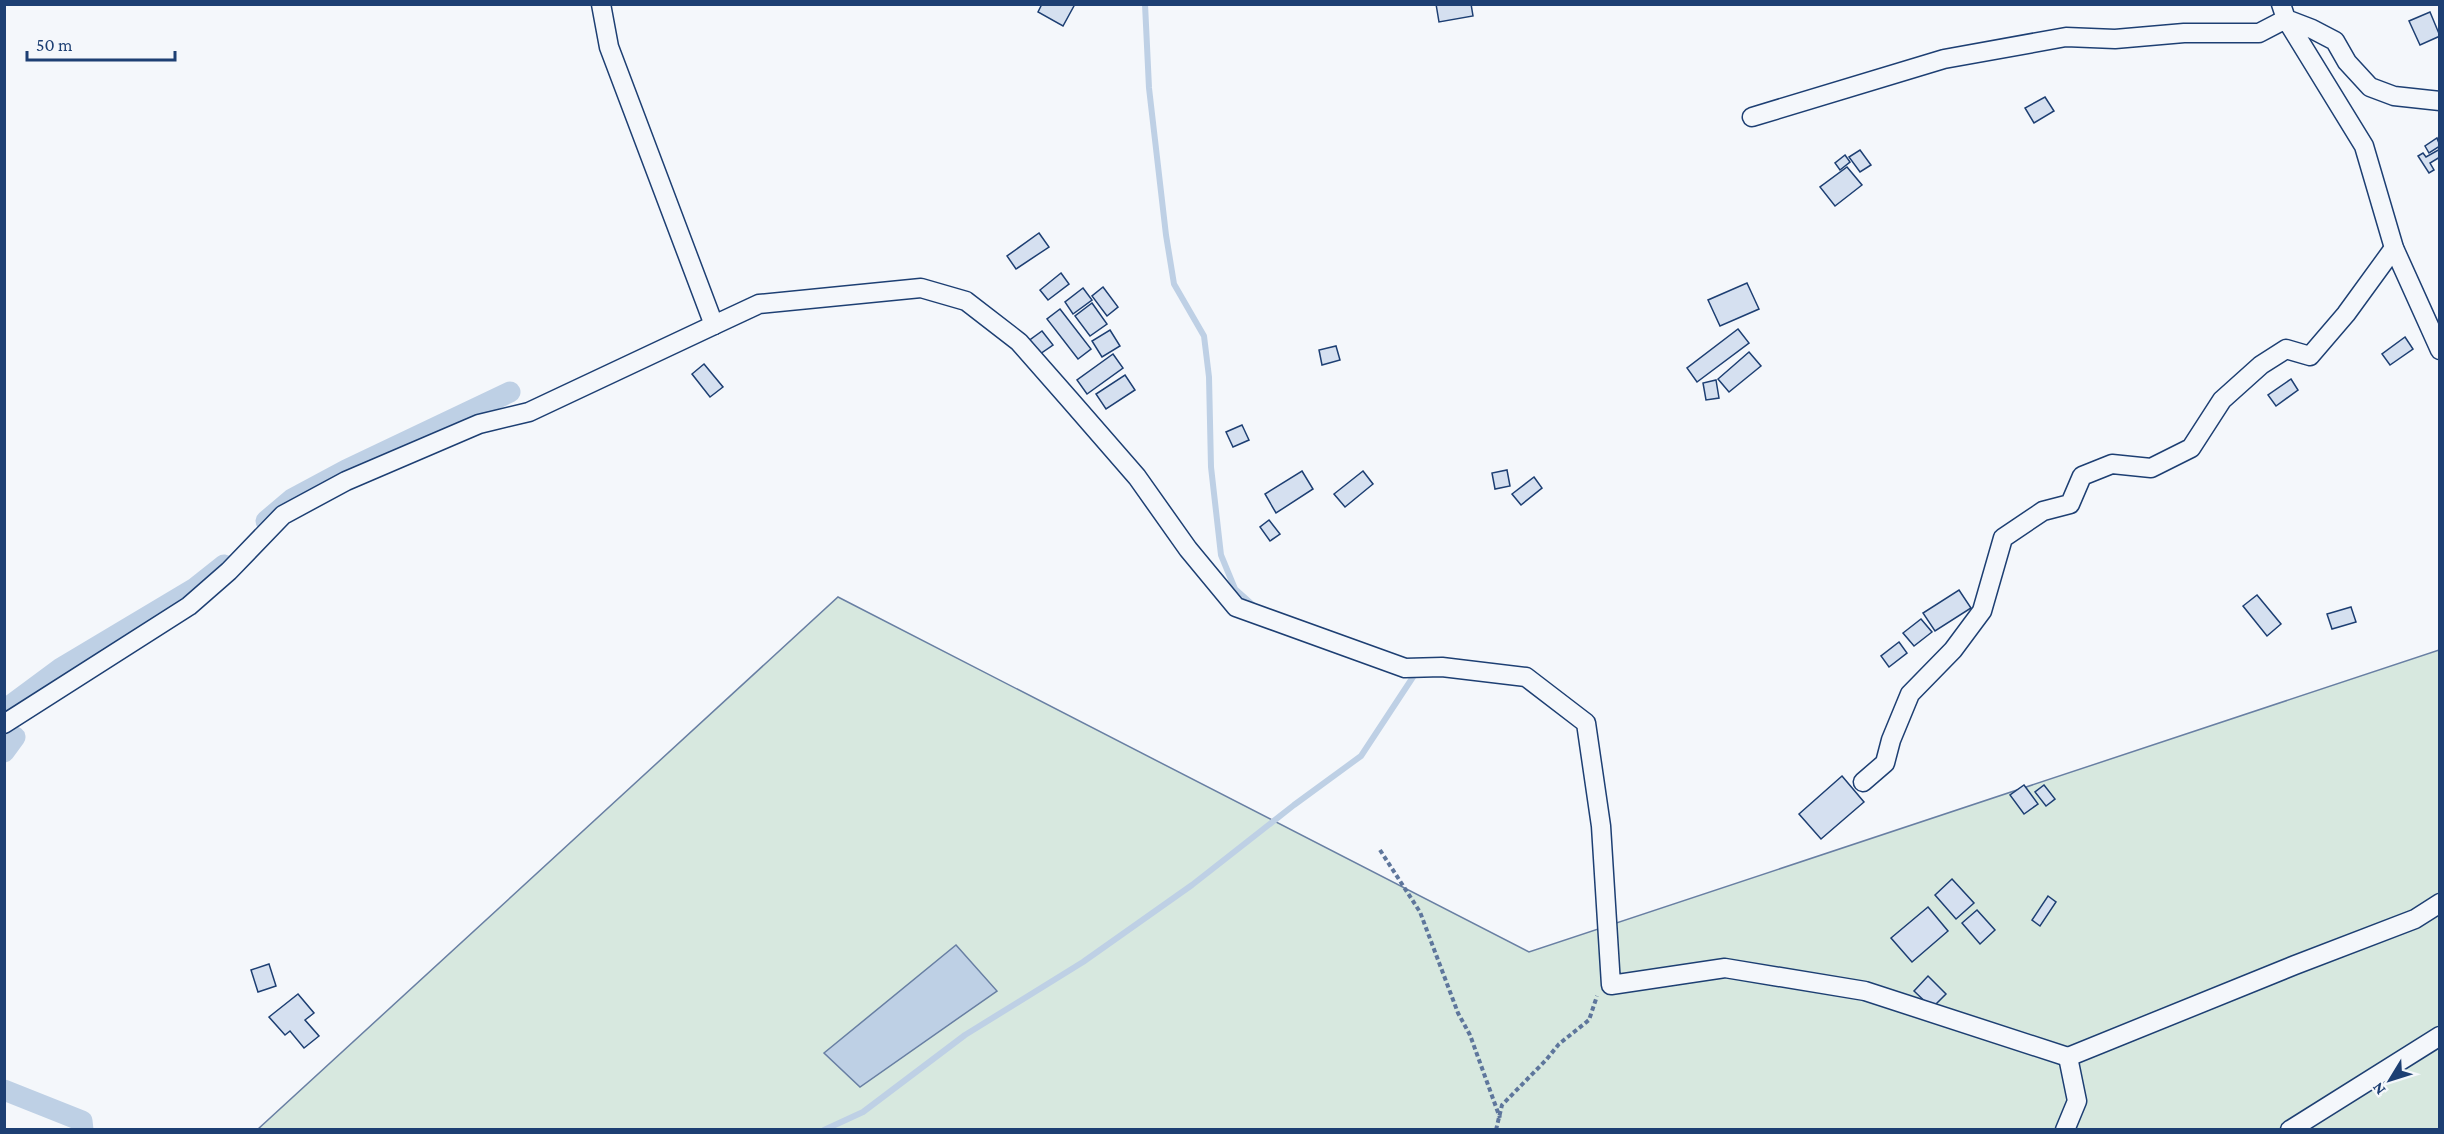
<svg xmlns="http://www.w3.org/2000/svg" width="2444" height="1134" viewBox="0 0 2444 1134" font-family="'Crimson Pro',serif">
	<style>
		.green { fill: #d7e8df; stroke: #687fa3; stroke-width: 1.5 }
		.water { fill: #bed0e5; stroke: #687fa3; stroke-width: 1.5 }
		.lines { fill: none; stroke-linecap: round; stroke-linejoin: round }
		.stream { stroke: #bed0e5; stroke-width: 6 }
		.canal { stroke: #bed0e5; stroke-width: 21 }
		.building { fill: #d5e0f0; stroke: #1d3f73; stroke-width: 1.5 }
		.minor-casing { stroke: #1d3f73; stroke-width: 21 }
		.path { stroke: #5e769c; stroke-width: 4; stroke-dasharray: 4.5 3; stroke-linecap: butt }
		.minor { stroke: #f4f7fb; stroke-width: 18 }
	</style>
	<rect width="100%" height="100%" fill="#f4f7fb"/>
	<polygon class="green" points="838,597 1529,952 2439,650 2439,1129 257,1130"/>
	<polygon class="water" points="956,945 997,991 860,1087 824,1053"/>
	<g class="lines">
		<g class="stream">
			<polyline points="1145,4 1149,88 1166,235 1174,284 1204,336 1209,377 1211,467 1221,555 1235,589 1254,606"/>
			<polyline points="824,1130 863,1112 965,1035 1083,962 1192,885 1294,805 1361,756 1413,677"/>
		</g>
		<g class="canal">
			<polyline points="266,521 292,499 346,470 510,392"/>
			<polyline points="7,708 61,668 195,588 224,565"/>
			<polyline points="4,752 15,737"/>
			<polyline points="4,1090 82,1121 83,1130"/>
		</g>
	</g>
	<g class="building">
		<polygon points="1042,4 1075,4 1063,26 1038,12"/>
		<polygon points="1436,4 1471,4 1473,16 1439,22"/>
		<polygon points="2430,12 2440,36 2420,45 2409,21"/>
		<polygon points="2045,97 2054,111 2034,123 2025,108"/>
		<polygon points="2437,138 2440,146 2429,153 2425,146"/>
		<polygon points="2440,149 2440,157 2430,163 2434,170 2429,173 2418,156 2423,153 2426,157"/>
		<polygon points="1860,150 1871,165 1860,172 1849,157"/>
		<polygon points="1845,155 1850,162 1840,170 1835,163"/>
		<polygon points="1847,167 1862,185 1835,206 1820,187"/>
		<polygon points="1039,233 1049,247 1016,269 1007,256"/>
		<polygon points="1061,273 1069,284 1048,300 1040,290"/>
		<polygon points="1747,283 1759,309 1720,326 1708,300"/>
		<polygon points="1103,287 1118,307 1107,316 1092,296"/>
		<polygon points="1083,288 1092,300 1073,314 1065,302"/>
		<polygon points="1092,303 1107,324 1090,336 1075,316"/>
		<polygon points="1060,309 1091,349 1078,359 1047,319"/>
		<polygon points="1738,329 1749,343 1697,382 1687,368"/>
		<polygon points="1110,330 1120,346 1102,357 1092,341"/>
		<polygon points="1042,331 1053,345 1037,356 1027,342"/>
		<polygon points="2405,337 2413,349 2390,365 2382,354"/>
		<polygon points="1336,346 1340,360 1322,365 1319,350"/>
		<polygon points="1749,352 1761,366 1729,392 1718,379"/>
		<polygon points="1113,354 1123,368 1087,394 1077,380"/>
		<polygon points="704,364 723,387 710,397 692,374"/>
		<polygon points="1125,375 1135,390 1106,409 1096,394"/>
		<polygon points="2291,379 2298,390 2276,406 2268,395"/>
		<polygon points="1716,380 1719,398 1706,400 1703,383"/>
		<polygon points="1242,425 1249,440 1233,447 1226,432"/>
		<polygon points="1507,470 1510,486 1495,489 1492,473"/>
		<polygon points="1302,471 1313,489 1276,513 1265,494"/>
		<polygon points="1363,471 1373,484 1345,507 1334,494"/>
		<polygon points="1534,477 1542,488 1521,505 1512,494"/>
		<polygon points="1269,520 1280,534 1270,541 1260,527"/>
		<polygon points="1959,590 1971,608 1935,631 1923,613"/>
		<polygon points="2257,595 2281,624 2267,636 2243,606"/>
		<polygon points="2351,607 2356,622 2332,629 2327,614"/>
		<polygon points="1921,619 1932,632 1914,646 1903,633"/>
		<polygon points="1899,642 1907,653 1889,667 1881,656"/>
		<polygon points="1842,776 1864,802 1821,839 1799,814"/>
		<polygon points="2024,785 2038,804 2024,814 2010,795"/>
		<polygon points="2044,785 2055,799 2046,806 2035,792"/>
		<polygon points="1952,879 1974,903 1956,919 1935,895"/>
		<polygon points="2048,896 2056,902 2040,926 2032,920"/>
		<polygon points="1928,907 1948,931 1912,962 1891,938"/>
		<polygon points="1977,910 1995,930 1980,944 1962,923"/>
		<polygon points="269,964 276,986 258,992 251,970"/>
		<polygon points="1928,976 1946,994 1932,1008 1914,991"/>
		<polygon points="298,994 314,1013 305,1020 319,1036 304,1048 290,1031 285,1035 269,1017"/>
	</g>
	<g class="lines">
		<g class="minor-casing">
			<g id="minor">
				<polyline points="601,4 609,47 714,325 759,304 921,288 966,301 1019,342 1070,400 1137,477 1188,549 1236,607 1405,668 1442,667 1526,677 1586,723 1601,826 1611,985 1725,968 1865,991 2068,1057"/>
				<polyline points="2281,4 2286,19 2312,29 2335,41 2347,62 2370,87 2394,96 2440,101"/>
				<polyline points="1752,117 1944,59 2066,37 2115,39 2184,33 2259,33 2286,19 2364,146 2394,248 2440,350"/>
				<polyline points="4,724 189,606 229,571 283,515 346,481 479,424 529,412 714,325"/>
				<polyline points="1863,782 1885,763 1891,740 1910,694 1953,650 1982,611 2003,538 2043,511 2070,504 2082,476 2112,464 2151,468 2191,448 2222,400 2261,365 2286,349 2310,356 2346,314 2394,248"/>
				<polyline points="2065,1130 2077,1101 2068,1057 2295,965 2415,919 2440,903"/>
				<polyline points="2290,1130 2440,1036"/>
			</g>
		</g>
		<g class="path">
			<polyline points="1380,850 1420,912 1458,1013 1470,1035 1500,1118"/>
			<polyline points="1496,1130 1502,1105 1546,1060 1559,1044 1589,1020 1597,996"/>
		</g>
		<use href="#minor" class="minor"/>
	</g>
	<rect width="2444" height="1134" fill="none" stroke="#1d3f73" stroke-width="12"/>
	<g transform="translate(2390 1080) rotate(232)" stroke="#f4f7fb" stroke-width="4.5" paint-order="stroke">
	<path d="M0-4.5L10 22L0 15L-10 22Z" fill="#1d3f73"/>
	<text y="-9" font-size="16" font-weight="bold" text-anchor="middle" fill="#1d3f73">N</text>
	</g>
	<path d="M27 51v9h148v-9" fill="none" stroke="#1d3f73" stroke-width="3"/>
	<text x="36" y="51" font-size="18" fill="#1d3f73" stroke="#f4f7fb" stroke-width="4.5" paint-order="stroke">50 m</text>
</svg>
